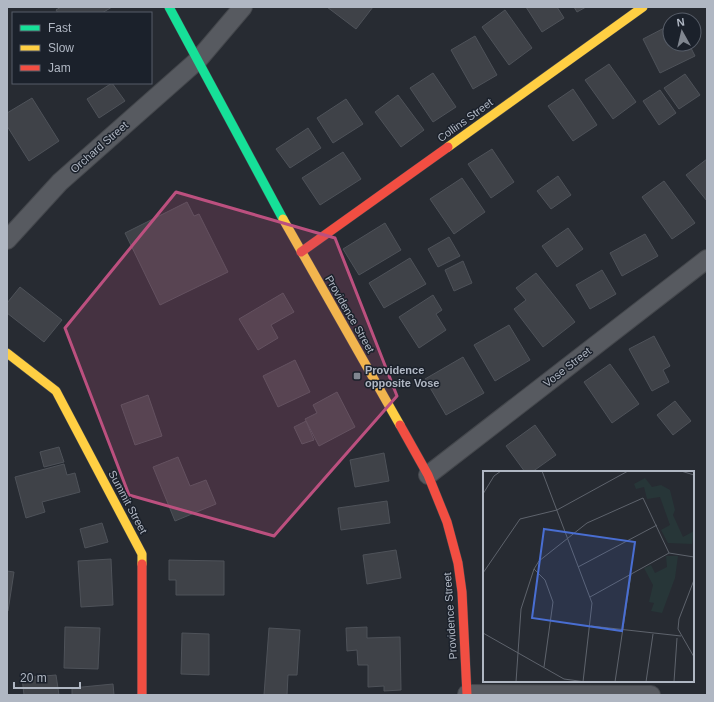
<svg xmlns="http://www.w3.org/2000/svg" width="714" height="702" viewBox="0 0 714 702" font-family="Arial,sans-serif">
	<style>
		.building { fill: #3f4248; stroke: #4e5259 }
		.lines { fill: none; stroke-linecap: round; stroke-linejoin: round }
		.street-casing { stroke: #44474c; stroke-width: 20 }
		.fast-casing { stroke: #44474c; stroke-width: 10 }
		.slow-casing { stroke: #44474c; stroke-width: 10 }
		.jam-casing { stroke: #44474c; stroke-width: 10 }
		.street { stroke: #575a60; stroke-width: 18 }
		.fast { stroke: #16e098; stroke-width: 9 }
		.slow { stroke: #ffcf43; stroke-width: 9 }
		.jam { stroke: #f24e42; stroke-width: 9 }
		.marked { fill: #bc507f; fill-opacity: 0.2; stroke: #bc507f; stroke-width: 3; stroke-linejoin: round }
		.poi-dot { fill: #808690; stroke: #1b212b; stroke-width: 1.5 }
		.labels { text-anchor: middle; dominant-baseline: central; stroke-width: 3; stroke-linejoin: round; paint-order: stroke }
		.street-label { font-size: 11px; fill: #b0b7c3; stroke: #1b212b }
		.poi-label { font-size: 11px; font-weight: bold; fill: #b0b7c3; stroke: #1b212b; text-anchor: start }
		.inset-road { fill: none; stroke: #5e636c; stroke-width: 1 }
		.view { fill: #496ed2; fill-opacity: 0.15; stroke: #496ed2; stroke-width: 2 }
		.inset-edge { fill: none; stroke: #b0b7c3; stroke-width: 2 }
	</style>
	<rect width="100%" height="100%" fill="#272b32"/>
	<g class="building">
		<polygon points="61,7 112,7 102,13 58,13 56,10"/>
		<polygon points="327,7 373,7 356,29"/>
		<polygon points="526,7 557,7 564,18 542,32"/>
		<polygon points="574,7 586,7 577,12"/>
		<polygon points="505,10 532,48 509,65 482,27"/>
		<polygon points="670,25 670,44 689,44 695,56 660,73 643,39"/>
		<polygon points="475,36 497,75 473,89 451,50"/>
		<polygon points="609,64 636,102 613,119 585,80"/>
		<polygon points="433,73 456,107 433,122 410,88"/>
		<polygon points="685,74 700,95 679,109 664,88"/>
		<polygon points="112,83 125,101 99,118 87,99"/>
		<polygon points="573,89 597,125 573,141 548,106"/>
		<polygon points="660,90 676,113 659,125 643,101"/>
		<polygon points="398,95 424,130 401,147 375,112"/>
		<polygon points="32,98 59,141 29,161 7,126 7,113"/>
		<polygon points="346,99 363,124 333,143 317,118"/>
		<polygon points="308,128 321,148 290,168 276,149"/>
		<polygon points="492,149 514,182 491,198 468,164"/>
		<polygon points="343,152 361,179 320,205 302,178"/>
		<polygon points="707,159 707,201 686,175"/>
		<polygon points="558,176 571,195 551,209 537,191"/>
		<polygon points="462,178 485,212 454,234 430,199"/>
		<polygon points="664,181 695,223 672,239 642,197"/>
		<polygon points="187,202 194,216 199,214 228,272 160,305 125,233"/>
		<polygon points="385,223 401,250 359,275 343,249"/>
		<polygon points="568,228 583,249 557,267 542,246"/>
		<polygon points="645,234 658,256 622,276 610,253"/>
		<polygon points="449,237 460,256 438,267 428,249"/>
		<polygon points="410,258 426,284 384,308 369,283"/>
		<polygon points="463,261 472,283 454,291 445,270"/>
		<polygon points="602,270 616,294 590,309 576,285"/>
		<polygon points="536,273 575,322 543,347 514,309 526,300 516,288"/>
		<polygon points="20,287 62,320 44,342 7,313 7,303"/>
		<polygon points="283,293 294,312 271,325 278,338 258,350 239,319"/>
		<polygon points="433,295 442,310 436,314 446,330 419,348 399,317"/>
		<polygon points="509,325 530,360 495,381 474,345"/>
		<polygon points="654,336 670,366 663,370 669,382 652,391 629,349"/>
		<polygon points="463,357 484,393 446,415 425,379"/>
		<polygon points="295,360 310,392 278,407 263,376"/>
		<polygon points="610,364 639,404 612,423 584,382"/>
		<polygon points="337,392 355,427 319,446 305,419 317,413 313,405"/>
		<polygon points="148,395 162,436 135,445 121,405"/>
		<polygon points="675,401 691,421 673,435 657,415"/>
		<polygon points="306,421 314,440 302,444 294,427"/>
		<polygon points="535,425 556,455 532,472 525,472 506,446"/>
		<polygon points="59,447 64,462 44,467 40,452"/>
		<polygon points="384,453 389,481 355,487 350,460"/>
		<polygon points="178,457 190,486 206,480 216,504 175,521 153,467"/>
		<polygon points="64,464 67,475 75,473 80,492 42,502 45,512 26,518 15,477"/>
		<polygon points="387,501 390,523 341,530 338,508"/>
		<polygon points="102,523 108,542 85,548 80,529"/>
		<polygon points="396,550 401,578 367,584 363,555"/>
		<polygon points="111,559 113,605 81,607 78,561"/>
		<polygon points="169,560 224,561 224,595 176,595 176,580 169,580"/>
		<polygon points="7,571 14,572 8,611 7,611"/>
		<polygon points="65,627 100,628 98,669 64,668"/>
		<polygon points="367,627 367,638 400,637 401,690 384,691 384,686 368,687 368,665 358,665 357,650 347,651 346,628"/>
		<polygon points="269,628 300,630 297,675 288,675 287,695 264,695"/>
		<polygon points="182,633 209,634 209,675 181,674"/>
		<polygon points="56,675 59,695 24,695 22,678"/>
		<polygon points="113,684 114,695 72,695 72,688"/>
	</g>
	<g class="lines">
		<g class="street-casing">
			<g id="street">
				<polyline points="7,240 60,182 198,60 243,7"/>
				<polyline points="428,475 707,259"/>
				<polyline points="467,694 651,695"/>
			</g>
		</g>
		<g class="fast-casing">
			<polyline id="fast" points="169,7 283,219"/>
		</g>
		<g class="slow-casing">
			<g id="slow">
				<polyline points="448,147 643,7"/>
				<polyline points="283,219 400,425"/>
				<polyline points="7,353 56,391 142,554 142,564"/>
			</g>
		</g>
		<g class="jam-casing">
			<g id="jam">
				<polyline points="301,252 448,147"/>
				<polyline points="400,425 428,475 447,522 458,563 462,592 467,695"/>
				<polyline points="142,564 142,695"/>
			</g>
		</g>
		<use href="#street" class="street"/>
		<use href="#fast" class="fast"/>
		<use href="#slow" class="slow"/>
		<use href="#jam" class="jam"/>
	</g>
	<path class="marked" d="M 176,192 L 335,238 L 397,396 L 274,536 L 129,495 L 65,328 Z"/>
	<rect class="poi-dot" x="353" y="372" width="8" height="8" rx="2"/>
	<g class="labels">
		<g class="street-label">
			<text transform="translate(465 120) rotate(-36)">Collins Street</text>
			<text transform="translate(99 147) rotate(-41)">Orchard Street</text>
			<text transform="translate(350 314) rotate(60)">Providence Street</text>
			<text transform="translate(567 367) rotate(-38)">Vose Street</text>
			<text transform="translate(128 502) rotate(62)">Summit Street</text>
			<text transform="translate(450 616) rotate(-94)">Providence Street</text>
		</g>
		<g class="poi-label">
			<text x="365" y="370">Providence<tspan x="365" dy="13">opposite Vose</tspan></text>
		</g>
	</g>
	<g transform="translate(483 471)">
		<rect width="211" height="211" fill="#272b32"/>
		<path d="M 162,7 L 169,16 L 178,14 L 187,19 L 192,39 L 190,44 L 200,66 L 211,60 L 209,73 L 185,72 L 178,59 L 187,54 L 177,26 L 164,28 L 161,16 L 153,18 L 151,13 ZM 183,85 L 195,85 L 192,107 L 179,142 L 168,140 L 171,132 L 166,131 L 170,114 L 161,97 L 168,94 L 172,102 L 184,96 Z" fill="#273638"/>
		<path class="inset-road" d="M 59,0 L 109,132 L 100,211M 198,0 L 211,4M 0,23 L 11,5 L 18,0M 95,96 L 174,54M 51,98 L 62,109 L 70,131 L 61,196M 0,102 L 37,48 L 74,39 L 145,0M 211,109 L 196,148 L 195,158 L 211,186M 107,126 L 186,82 L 211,86M 108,155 L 198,165M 0,162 L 81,208 L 103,211M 33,211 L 38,138 L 51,98 L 56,90 L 104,52 L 160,27 L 186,82M 132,211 L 148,103M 163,211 L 170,163M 191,211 L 194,167"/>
		<path class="view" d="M 61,58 L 152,71 L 139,160 L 49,147 Z"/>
		<rect width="211" height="211" class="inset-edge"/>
	</g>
	<rect width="714" height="702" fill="none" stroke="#b0b7c3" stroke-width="16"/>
	<rect x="12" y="12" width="140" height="72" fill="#1b212b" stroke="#575d68"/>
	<rect x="20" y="25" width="20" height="6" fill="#16e098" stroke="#575d68"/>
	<text x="48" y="32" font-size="12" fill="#b0b7c3">Fast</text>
	<rect x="20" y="45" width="20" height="6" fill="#ffcf43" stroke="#575d68"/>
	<text x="48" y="52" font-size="12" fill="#b0b7c3">Slow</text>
	<rect x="20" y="65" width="20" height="6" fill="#f24e42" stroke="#575d68"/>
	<text x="48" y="72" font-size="12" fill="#b0b7c3">Jam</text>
	<g transform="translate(682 32) rotate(352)"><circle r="19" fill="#1b212b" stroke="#575d68"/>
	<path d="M0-3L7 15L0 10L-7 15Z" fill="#808690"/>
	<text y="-6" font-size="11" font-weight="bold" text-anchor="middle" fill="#b0b7c3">N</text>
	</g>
	<path d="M14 682v6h66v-6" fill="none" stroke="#b0b7c3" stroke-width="2"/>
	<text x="20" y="682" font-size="12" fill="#b0b7c3" stroke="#1b212b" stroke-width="3" paint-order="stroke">20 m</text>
</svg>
